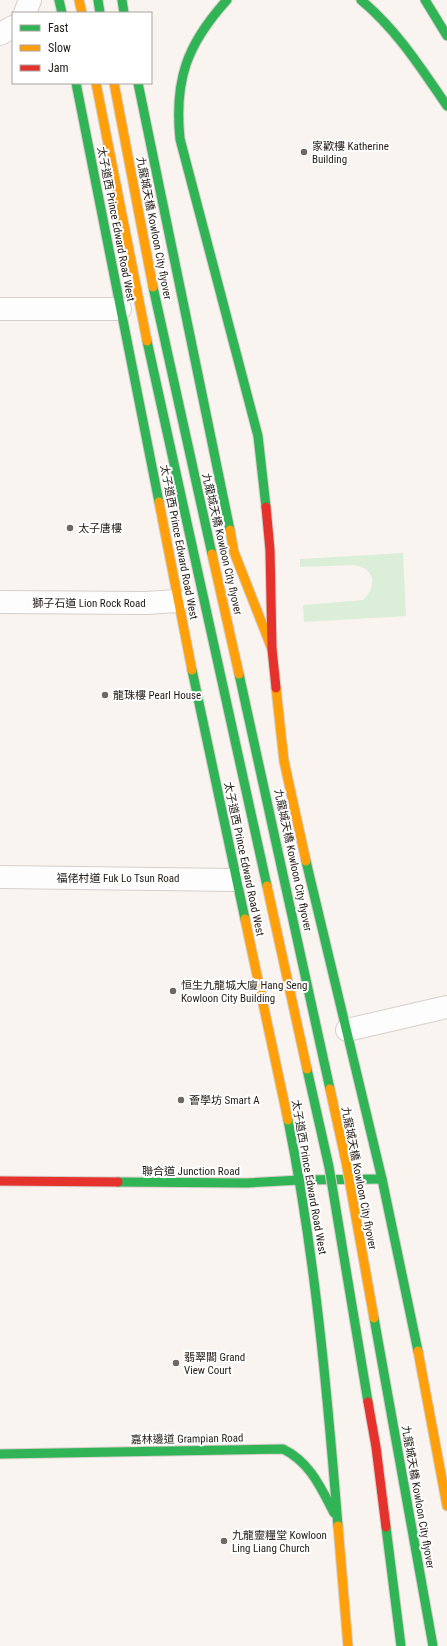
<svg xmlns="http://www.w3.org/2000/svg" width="447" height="1646" viewBox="0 0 447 1646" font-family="'Roboto Condensed','Noto Sans TC',sans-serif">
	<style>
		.green { fill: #dbeed8 }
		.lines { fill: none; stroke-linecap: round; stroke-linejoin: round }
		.street-casing { stroke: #d6cfca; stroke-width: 24 }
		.fast-casing { stroke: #d6cfca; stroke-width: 11 }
		.slow-casing { stroke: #d6cfca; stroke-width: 11 }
		.jam-casing { stroke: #d6cfca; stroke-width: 11 }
		.street { stroke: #fefdfd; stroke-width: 22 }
		.fast { stroke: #30b455; stroke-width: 9 }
		.slow { stroke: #ff9f0a; stroke-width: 9 }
		.jam { stroke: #e5322d; stroke-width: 9 }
		.fast-bridge-casing { stroke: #d6cfca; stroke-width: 11; stroke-linecap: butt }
		.slow-bridge-casing { stroke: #d6cfca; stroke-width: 11; stroke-linecap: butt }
		.jam-bridge-casing { stroke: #d6cfca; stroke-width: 11; stroke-linecap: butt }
		.fast-bridge { stroke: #30b455; stroke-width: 9 }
		.slow-bridge { stroke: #ff9f0a; stroke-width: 9 }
		.jam-bridge { stroke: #e5322d; stroke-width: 9 }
		.poi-dot { fill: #6e6762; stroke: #fff; stroke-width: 1.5 }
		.labels { text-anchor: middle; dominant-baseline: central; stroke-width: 4; stroke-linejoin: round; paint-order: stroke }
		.poi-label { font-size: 11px; fill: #231b15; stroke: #fff; text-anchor: start }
		.street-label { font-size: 11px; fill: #231b15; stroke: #fff }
	</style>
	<rect width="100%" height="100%" fill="#faf4f0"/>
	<path class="green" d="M 403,553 L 406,616 L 304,622 L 303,605 L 363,600 C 378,586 375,568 354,565 L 300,567 L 300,559 Z"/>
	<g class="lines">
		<g class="street-casing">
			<g id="street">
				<polyline points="25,13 30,0"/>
				<polyline points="0,34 13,27"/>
				<polyline points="0,309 120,309"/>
				<polyline points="0,602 146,603 178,601"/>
				<polyline points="0,877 236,880"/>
				<polyline points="347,1030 447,1007"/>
			</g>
		</g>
		<g class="fast-casing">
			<g id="fast">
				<polyline points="59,0 62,13"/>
				<polyline points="98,0 100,13"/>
				<polyline points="122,0 124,13"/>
				<path d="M 227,0 C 187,44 174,80 180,139 L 258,436 L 266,507"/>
				<path d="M 361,0 C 397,30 421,68 447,106"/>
				<polyline points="425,0 447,36"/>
				<polyline points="76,83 159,502"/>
				<polyline points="138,83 230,530"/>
				<polyline points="192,670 245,919"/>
				<polyline points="306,861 382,1179 418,1351"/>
				<path d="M 288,1120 C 315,1254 327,1390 338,1526"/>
				<polyline points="118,1182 247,1183 300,1180 382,1179"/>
				<path d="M 0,1454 L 283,1449 C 310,1462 321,1488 334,1513"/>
			</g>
		</g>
		<g class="slow-casing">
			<g id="slow">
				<polyline points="79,0 82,13"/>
				<polyline points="159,502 192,670"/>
				<polyline points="230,530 234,552 272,649"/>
				<polyline points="276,688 284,761 306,861"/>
				<polyline points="245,919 288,1120"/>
				<polyline points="418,1351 447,1506"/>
				<polyline points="338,1526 348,1646"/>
			</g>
		</g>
		<g class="jam-casing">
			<g id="jam">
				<polyline points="266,507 270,550 272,649 276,688"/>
				<polyline points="0,1181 118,1182"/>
			</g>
		</g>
		<use href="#street" class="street"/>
		<use href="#fast" class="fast"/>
		<use href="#slow" class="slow"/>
		<use href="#jam" class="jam"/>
		<g class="fast-bridge-casing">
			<g id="fast-bridge">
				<polyline points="153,287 212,554"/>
				<polyline points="147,341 267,886"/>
				<polyline points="239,674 330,1089"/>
				<polyline points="307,1069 329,1167 368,1402"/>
				<polyline points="374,1318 433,1646"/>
				<polyline points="386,1527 401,1646"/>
			</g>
		</g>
		<g class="slow-bridge-casing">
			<g id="slow-bridge">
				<polyline points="96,83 147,341"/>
				<polyline points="114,83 153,287"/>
				<polyline points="212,554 239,674"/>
				<polyline points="267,886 307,1069"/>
				<polyline points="330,1089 346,1162 374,1318"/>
			</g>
		</g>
		<g class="jam-bridge-casing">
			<polyline id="jam-bridge" points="368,1402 376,1447 386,1527"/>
		</g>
		<use href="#fast-bridge" class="fast-bridge"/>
		<use href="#slow-bridge" class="slow-bridge"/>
		<use href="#jam-bridge" class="jam-bridge"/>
	</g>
	<g class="poi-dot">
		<circle cx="304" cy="152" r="4"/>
		<circle cx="70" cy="528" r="4"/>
		<circle cx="105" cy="695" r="4"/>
		<circle cx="173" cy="991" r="4"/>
		<circle cx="181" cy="1100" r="4"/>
		<circle cx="176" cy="1363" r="4"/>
		<circle cx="224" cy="1541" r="4"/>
	</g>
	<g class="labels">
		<g class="poi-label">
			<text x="312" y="146">家歡樓 Katherine<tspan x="312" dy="13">Building</tspan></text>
			<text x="78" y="528">太子唐樓</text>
			<text x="113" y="695">龍珠樓 Pearl House</text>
			<text x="181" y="985">恒生九龍城大廈 Hang Seng<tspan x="181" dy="13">Kowloon City Building</tspan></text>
			<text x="189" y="1100">薈學坊 Smart A</text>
			<text x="184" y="1357">翡翠閣 Grand<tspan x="184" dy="13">View Court</tspan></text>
			<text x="232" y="1535">九龍靈糧堂 Kowloon<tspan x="232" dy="13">Ling Liang Church</tspan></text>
		</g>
		<g class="street-label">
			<text transform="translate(116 224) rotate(79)">太子道西 Prince Edward Road West</text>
			<text transform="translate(154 228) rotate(79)">九龍城天橋 Kowloon City flyover</text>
			<text transform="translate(179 542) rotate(79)">太子道西 Prince Edward Road West</text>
			<text transform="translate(222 544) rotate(77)">九龍城天橋 Kowloon City flyover</text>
			<text x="89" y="603">獅子石道 Lion Rock Road</text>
			<text transform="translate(244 859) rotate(78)">太子道西 Prince Edward Road West</text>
			<text transform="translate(293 860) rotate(78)">九龍城天橋 Kowloon City flyover</text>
			<text x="118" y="878">福佬村道 Fuk Lo Tsun Road</text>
			<text x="191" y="1171">聯合道 Junction Road</text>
			<text transform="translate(309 1177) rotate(80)">太子道西 Prince Edward Road West</text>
			<text transform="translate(359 1178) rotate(79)">九龍城天橋 Kowloon City flyover</text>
			<text transform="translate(187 1439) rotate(-1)">嘉林邊道 Grampian Road</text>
			<text transform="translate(418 1497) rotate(80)">九龍城天橋 Kowloon City flyover</text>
		</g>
	</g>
	<rect x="12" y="12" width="140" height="72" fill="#ffffff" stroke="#a7a4a1"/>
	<rect x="20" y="25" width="20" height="6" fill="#30b455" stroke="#a7a4a1"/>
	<text x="48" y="32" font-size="12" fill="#231b15">Fast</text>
	<rect x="20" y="45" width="20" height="6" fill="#ff9f0a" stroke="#a7a4a1"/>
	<text x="48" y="52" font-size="12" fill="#231b15">Slow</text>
	<rect x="20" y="65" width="20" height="6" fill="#e5322d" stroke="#a7a4a1"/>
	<text x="48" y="72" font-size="12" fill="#231b15">Jam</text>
</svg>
